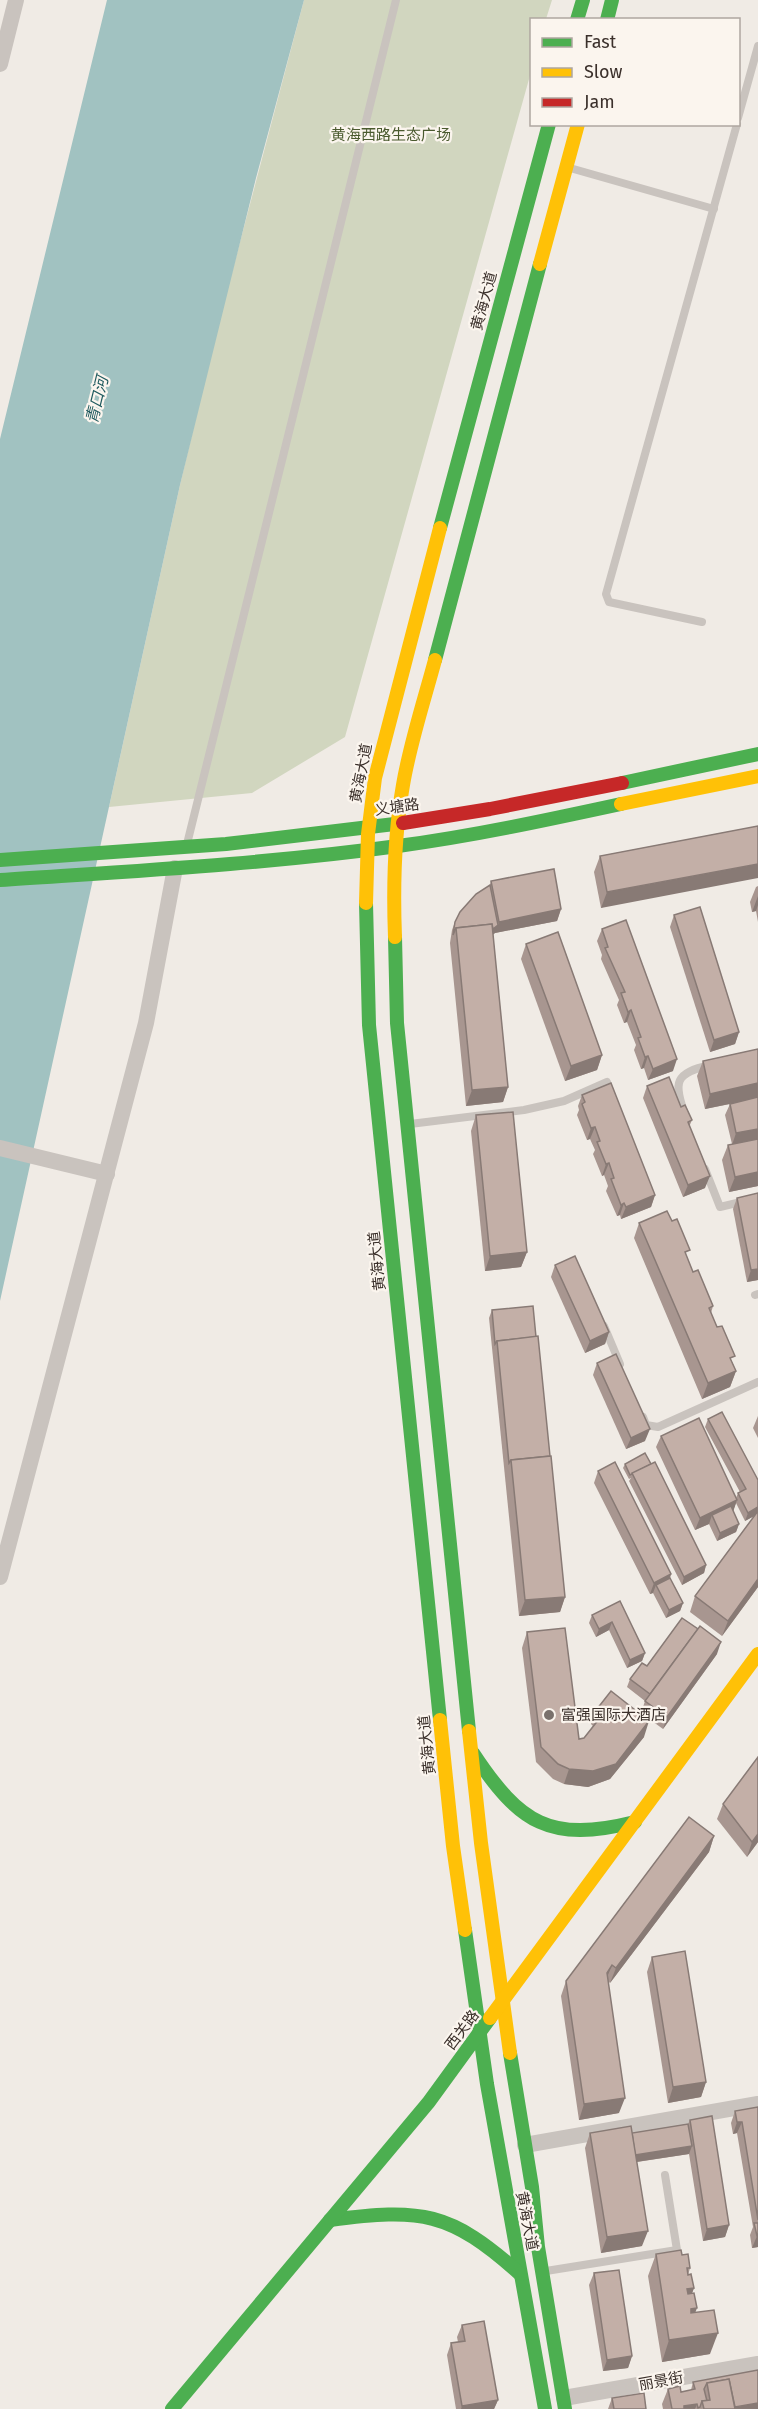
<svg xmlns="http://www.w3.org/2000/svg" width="758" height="2409" viewBox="0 0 758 2409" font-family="'Fira Sans','Noto Sans SC',sans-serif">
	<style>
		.green { fill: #d1d6bf }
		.water { fill: #a1c2c1 }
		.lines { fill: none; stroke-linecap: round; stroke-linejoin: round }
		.lane { stroke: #c9c3be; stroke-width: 8 }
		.street { stroke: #c9c3be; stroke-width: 16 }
		.fast { stroke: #4caf50; stroke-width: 14 }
		.slow { stroke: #ffc107; stroke-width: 14 }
		.jam { stroke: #c62828; stroke-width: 14 }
		.wall { fill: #a89690 }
		.shaded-wall { fill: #887a75 }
		.building { fill: #c3afa7; stroke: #887a75; stroke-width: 1.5 }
		.poi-dot { fill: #7a716c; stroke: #fbf5ee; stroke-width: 2 }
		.labels { text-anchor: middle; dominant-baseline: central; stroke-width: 4.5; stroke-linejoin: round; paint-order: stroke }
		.park-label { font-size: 15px; fill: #4a5a2e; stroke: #fbf5ee }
		.street-label { font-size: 15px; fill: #3b302b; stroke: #fbf5ee }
		.poi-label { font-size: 15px; fill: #3b302b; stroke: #fbf5ee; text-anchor: start }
		.water-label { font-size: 16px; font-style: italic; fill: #1f5a5e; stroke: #fbf5ee }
	</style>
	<rect width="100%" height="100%" fill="#f0ebe5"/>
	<polygon class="green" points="304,0 552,0 546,19 532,20 531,72 345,737 252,793 109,807 180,485 217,329"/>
	<polygon class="water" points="107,0 304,0 256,178 180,485 0,1301 0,439"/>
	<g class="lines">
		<g class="lane">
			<polyline points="738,118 758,46"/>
			<polyline points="570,168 714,209"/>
			<polyline points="702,622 609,602 606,594 737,124"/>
			<polyline points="187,844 396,0"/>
			<path d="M 685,1114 C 673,1082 675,1073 710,1065"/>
			<polyline points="410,1124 524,1110 564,1101 607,1082"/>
			<polyline points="705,1169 720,1207 758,1198"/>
			<polyline points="755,1295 758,1294"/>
			<polyline points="604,1326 620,1364"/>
			<polyline points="643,1417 646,1425 658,1427 758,1382"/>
			<polyline points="546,2271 677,2250 665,2175"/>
		</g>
		<g class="street">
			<polyline points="0,64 16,0"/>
			<polyline points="0,1148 107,1174"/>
			<polyline points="0,1577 146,1023 175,868"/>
			<polyline points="525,2145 758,2104"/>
			<polyline points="564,2398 758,2364"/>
		</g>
		<g class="fast">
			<polyline points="577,20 583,0"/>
			<polyline points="607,20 612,0"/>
			<polyline points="440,528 549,124"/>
			<polyline points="435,660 540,264"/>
			<polyline points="622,783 758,754"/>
			<polyline points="0,860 226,844 403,823"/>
			<path d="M 0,880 C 133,871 266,864 398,846 C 473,836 547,820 621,804"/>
			<polyline points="366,903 369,1025 440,1720"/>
			<polyline points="395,937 397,1023 469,1731"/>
			<path d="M 473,1753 C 520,1824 550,1843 635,1822"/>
			<polyline points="465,1930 487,2084 545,2409"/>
			<polyline points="510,2053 532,2187 538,2247 565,2409"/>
			<path d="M 330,2220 C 421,2208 450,2211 520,2274"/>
			<polyline points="172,2409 428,2103 490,2018"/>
		</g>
		<g class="slow">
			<polyline points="540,264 578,124"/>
			<polyline points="621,804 758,776"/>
			<polyline points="366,903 368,834 375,778 440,528"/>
			<path d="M 395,937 C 393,886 394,836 403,785 C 410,743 424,701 435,660"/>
			<polyline points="440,1720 453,1846 465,1930"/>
			<polyline points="469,1731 481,1843 510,2053"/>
			<polyline points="490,2018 758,1654"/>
		</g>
		<polyline class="jam" points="403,823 490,809 622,783"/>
	</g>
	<g class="wall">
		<polygon points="758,826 601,908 594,872 600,856"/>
		<polygon points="491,881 561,909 557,921 495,933 493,934 508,1087 503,1102 466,1106 450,943 452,930 455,922 490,885"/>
		<polygon points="758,886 758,922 756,911 752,912 750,902 756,887"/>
		<polygon points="674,915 739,1032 735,1044 710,1052 670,927"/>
		<polygon points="602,929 673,1071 648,1080 644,1068 641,1069 634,1050 636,1045 627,1022 624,1023 617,1005 619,1000 601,959 602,955 597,941"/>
		<polygon points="526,944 602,1055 597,1070 565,1081 521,959"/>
		<polygon points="758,1049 758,1186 729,1192 722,1160 728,1145 732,1144 725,1115 730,1104 705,1109 697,1076 703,1061"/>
		<polygon points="647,1086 681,1107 692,1120 689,1127 705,1188 683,1197 643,1098"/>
		<polygon points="582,1095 655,1195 651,1207 621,1219 620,1215 617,1216 606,1191 608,1186 604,1175 602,1176 593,1154 595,1150 590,1139 587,1140 577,1115 579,1110 578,1106"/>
		<polygon points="476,1115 527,1252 521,1267 485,1271 471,1131"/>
		<polygon points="737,1198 758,1280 747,1282 733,1209"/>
		<polygon points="639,1223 687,1257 693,1272 713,1306 711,1313 736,1371 730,1387 702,1399 634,1238"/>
		<polygon points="555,1265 609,1332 605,1344 585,1353 551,1277"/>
		<polygon points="492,1310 550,1456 565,1597 560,1612 519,1616 489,1318"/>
		<polygon points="597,1363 645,1441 626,1449 593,1375"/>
		<polygon points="758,1416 758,1438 753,1428"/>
		<polygon points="708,1419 758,1480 758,1587 722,1636 690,1612 695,1596 754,1516 745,1521 736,1503 733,1511 739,1524 736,1532 717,1541 709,1524 695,1530 656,1447 661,1436 736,1498 738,1493 740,1492 705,1427"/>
		<polygon points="625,1464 651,1464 706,1565 704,1573 682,1585 629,1481 631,1478 629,1479 623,1468"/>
		<polygon points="598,1471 671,1574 670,1578 683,1603 680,1611 666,1618 653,1593 650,1594 594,1483"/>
		<polygon points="620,1601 645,1653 642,1661 627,1668 609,1630 596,1637 589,1623 592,1615"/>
		<polygon points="527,1632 579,1739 584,1738 593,1726 591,1724 597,1709 644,1737 610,1779 588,1787 564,1784 553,1779 536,1762 522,1648"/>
		<polygon points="717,1654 663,1729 641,1713 645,1701 627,1687 630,1679 647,1666"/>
		<polygon points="723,1804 758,1842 747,1857 717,1819"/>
		<polygon points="714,1836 709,1852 610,1983 608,1981 619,2113 579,2120 561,1996 566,1981"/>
		<polygon points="652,1957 706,2082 701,2097 668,2103 647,1972"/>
		<polygon points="758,2107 758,2247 752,2248 750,2235 753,2227 737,2133 733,2134 731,2123 735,2111"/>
		<polygon points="690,2120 729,2225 725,2237 703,2241 689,2154 637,2162 642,2246 601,2253 585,2148 590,2133 632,2133 688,2124"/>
		<polygon points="656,2254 682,2255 690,2268 688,2275 694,2288 692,2293 695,2313 710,2354 662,2362 648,2276"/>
		<polygon points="594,2273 632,2356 628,2368 603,2371 589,2285"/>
		<polygon points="462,2325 498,2400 494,2409 456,2409 447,2355 451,2343 458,2342 457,2337"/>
		<polygon points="758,2370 758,2409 663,2409 662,2404 668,2389 681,2392 691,2390 693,2382"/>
		<polygon points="612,2398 646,2409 608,2409"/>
	</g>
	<g class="shaded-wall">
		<polygon points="758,864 758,878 601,908 607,892"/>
		<polygon points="758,896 758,905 756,911 752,912"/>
		<polygon points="561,909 557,921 495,933 487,940 457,943 498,925 499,922"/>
		<polygon points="631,1010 627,1022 624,1023 628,1012"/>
		<polygon points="739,1032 735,1044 710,1052 714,1040"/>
		<polygon points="602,1055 597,1070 565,1081 571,1066"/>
		<polygon points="648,1056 644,1068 641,1069 645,1057"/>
		<polygon points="677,1059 673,1071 648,1080 653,1069"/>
		<polygon points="758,1083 758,1098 705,1109 710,1094"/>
		<polygon points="508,1087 503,1102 466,1106 472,1090"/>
		<polygon points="595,1127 590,1139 587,1140 591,1128"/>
		<polygon points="758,1129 758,1139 732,1145 736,1133"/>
		<polygon points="609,1163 604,1175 602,1176 606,1164"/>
		<polygon points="758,1172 758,1186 729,1192 735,1177"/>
		<polygon points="710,1176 705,1188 683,1197 688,1185"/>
		<polygon points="655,1195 651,1207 621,1219 626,1207"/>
		<polygon points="624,1203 620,1215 617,1216 621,1205"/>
		<polygon points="527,1252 521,1267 485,1271 490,1256"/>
		<polygon points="758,1269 758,1280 747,1282 751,1270"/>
		<polygon points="609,1332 605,1344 585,1353 590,1341"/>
		<polygon points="736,1371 730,1387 702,1399 708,1383"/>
		<polygon points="650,1429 645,1441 626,1449 631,1438"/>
		<polygon points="737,1500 733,1512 712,1515 709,1524 695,1530 700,1518"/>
		<polygon points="758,1507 758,1514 745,1521 748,1513"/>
		<polygon points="739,1524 736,1532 717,1541 720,1533"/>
		<polygon points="706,1565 704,1573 682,1585 684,1577"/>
		<polygon points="671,1574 667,1586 656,1585 653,1593 650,1594 654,1583"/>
		<polygon points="758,1579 758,1587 722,1636 728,1621"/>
		<polygon points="565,1597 560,1612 519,1616 525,1600"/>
		<polygon points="683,1603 680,1611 666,1618 669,1610"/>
		<polygon points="612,1622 609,1630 596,1637 599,1629"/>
		<polygon points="721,1642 717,1654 663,1729 667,1717"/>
		<polygon points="645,1653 642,1661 627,1668 630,1660"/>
		<polygon points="649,1721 644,1737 610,1779 588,1787 564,1784 569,1769"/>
		<polygon points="758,1834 758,1842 747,1857 752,1842"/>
		<polygon points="714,1836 709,1852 610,1983 616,1968"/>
		<polygon points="612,1965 606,1980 607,1973"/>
		<polygon points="706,2082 701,2097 668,2103 673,2087"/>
		<polygon points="625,2098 619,2113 579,2120 584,2104"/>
		<polygon points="737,2122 742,2122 737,2133 733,2134"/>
		<polygon points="692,2146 689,2154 629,2163 632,2155"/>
		<polygon points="729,2225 725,2237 703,2241 707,2229"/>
		<polygon points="648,2231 642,2246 601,2253 607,2237"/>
		<polygon points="757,2236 758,2236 758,2247 752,2248"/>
		<polygon points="694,2288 686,2309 687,2289"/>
		<polygon points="697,2308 689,2329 691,2309"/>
		<polygon points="718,2333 710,2354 662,2362 669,2340"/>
		<polygon points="632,2356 628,2368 603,2371 607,2360"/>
		<polygon points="498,2400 494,2409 461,2409 462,2406"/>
		<polygon points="758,2403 758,2409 731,2409 731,2408"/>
		<polygon points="697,2404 695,2409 683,2409 684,2406"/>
	</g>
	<g class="building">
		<polygon points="758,826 758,864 607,892 600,856"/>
		<polygon points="554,869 561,909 499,922 491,881"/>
		<polygon points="490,885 498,925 493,929 492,924 456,928 453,935 455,922 460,912 476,894"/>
		<polygon points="700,907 739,1032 714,1040 674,915"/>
		<polygon points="626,920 677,1059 653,1069 648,1056 645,1057 638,1038 641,1037 631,1010 628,1012 621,993 625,992 605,948 608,947 602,929"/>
		<polygon points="492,924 508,1087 472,1090 456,928"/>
		<polygon points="558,932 602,1055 571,1066 526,944"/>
		<polygon points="758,1049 758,1083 710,1094 703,1061"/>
		<polygon points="669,1077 681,1107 685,1105 692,1120 688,1122 710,1176 688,1185 647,1086"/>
		<polygon points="611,1083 655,1195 626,1207 624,1203 621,1205 611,1179 614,1178 609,1163 606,1164 597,1142 600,1141 595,1127 591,1128 582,1104 585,1102 582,1095"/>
		<polygon points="758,1097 758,1129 736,1133 730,1104"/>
		<polygon points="513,1112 527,1252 490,1256 476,1115"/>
		<polygon points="758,1139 758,1172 735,1177 728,1145"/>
		<polygon points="758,1193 758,1269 751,1270 737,1198"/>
		<polygon points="667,1211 672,1221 677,1219 690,1250 685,1252 693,1272 698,1270 713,1306 709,1308 717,1327 722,1326 735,1356 730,1358 736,1371 708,1383 639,1223"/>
		<polygon points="575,1256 609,1332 590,1341 555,1265"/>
		<polygon points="533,1306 536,1337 497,1341 495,1344 492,1310"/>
		<polygon points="538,1336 550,1456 511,1460 509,1463 497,1341"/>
		<polygon points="616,1354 650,1429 631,1438 597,1363"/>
		<polygon points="722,1412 758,1480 758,1507 748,1513 738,1493 746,1489 708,1419"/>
		<polygon points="699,1418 737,1500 700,1518 661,1436"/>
		<polygon points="645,1453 651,1464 630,1475 625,1464"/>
		<polygon points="551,1456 565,1597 525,1600 511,1460"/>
		<polygon points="615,1462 671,1574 654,1583 598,1471"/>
		<polygon points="655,1462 706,1565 684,1577 632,1473"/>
		<polygon points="731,1506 739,1524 720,1533 712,1515"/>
		<polygon points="758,1511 758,1579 728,1621 695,1596"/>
		<polygon points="670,1578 683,1603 669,1610 656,1585"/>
		<polygon points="620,1601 645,1653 630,1660 612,1622 599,1629 592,1615"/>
		<polygon points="682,1618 698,1629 650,1694 630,1679 642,1663 647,1666"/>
		<polygon points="700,1626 721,1642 667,1717 645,1701"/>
		<polygon points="565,1628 579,1739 584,1738 603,1714 597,1709 611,1691 649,1721 616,1764 593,1771 569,1769 558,1764 541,1747 527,1632"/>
		<polygon points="758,1757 758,1834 752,1842 723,1804"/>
		<polygon points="689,1817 714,1836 616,1968 612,1965 607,1973 625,2098 584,2104 566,1981"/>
		<polygon points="685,1951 706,2082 673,2087 652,1957"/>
		<polygon points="758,2107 758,2220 742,2122 737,2122 735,2111"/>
		<polygon points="712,2116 729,2225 707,2229 690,2120"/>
		<polygon points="688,2124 692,2146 635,2155 632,2133"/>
		<polygon points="631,2126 648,2231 607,2237 590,2133"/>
		<polygon points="754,2223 758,2223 758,2236 757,2236"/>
		<polygon points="681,2250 682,2255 688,2254 690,2268 687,2268 688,2275 691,2274 694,2288 687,2289 688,2294 694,2293 697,2308 691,2309 691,2313 714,2310 718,2333 669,2340 656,2254"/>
		<polygon points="619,2270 632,2356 607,2360 594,2273"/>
		<polygon points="484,2321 498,2400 462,2406 451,2343 465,2341 462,2325"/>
		<polygon points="758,2370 758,2403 735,2407 729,2379 707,2383 704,2389 707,2401 702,2401 700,2407 698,2408 697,2404 684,2406 684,2409 672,2409 668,2389 680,2386 681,2392 695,2389 693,2382"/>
		<polygon points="729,2379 735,2409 704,2409 702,2401 710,2400 707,2383"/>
		<polygon points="644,2393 646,2409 614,2409 612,2398"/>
	</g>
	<circle class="poi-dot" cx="549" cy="1715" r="6"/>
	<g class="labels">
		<g class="park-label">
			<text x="391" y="135">黄海西路生态广场</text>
		</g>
		<g class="street-label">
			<text transform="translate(484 301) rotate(-75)">黄海大道</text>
			<text transform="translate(361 773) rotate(-79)">黄海大道</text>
			<text transform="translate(397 807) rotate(-8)">义塘路</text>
			<text transform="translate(377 1261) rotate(-96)">黄海大道</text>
			<text transform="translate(427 1745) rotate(-96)">黄海大道</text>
			<text transform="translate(462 2030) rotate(-53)">西关路</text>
			<text transform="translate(527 2221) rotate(79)">黄海大道</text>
			<text transform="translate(661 2381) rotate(-10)">丽景街</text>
		</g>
		<g class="poi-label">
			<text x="561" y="1715">富强国际大酒店</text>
		</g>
		<g class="water-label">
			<text transform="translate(97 400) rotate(-76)">青口河</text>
		</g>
	</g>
	<rect x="530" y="18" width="210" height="108" fill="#fbf5ee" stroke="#aea6a0" stroke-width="1.5"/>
	<rect x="542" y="38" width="30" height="9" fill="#4caf50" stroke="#aea6a0" stroke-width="1.5"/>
	<text x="584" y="48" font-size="18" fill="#3b302b">Fast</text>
	<rect x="542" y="68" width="30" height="9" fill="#ffc107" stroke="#aea6a0" stroke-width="1.5"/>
	<text x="584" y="78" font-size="18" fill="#3b302b">Slow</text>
	<rect x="542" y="98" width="30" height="9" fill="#c62828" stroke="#aea6a0" stroke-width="1.5"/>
	<text x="584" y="108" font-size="18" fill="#3b302b">Jam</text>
</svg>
